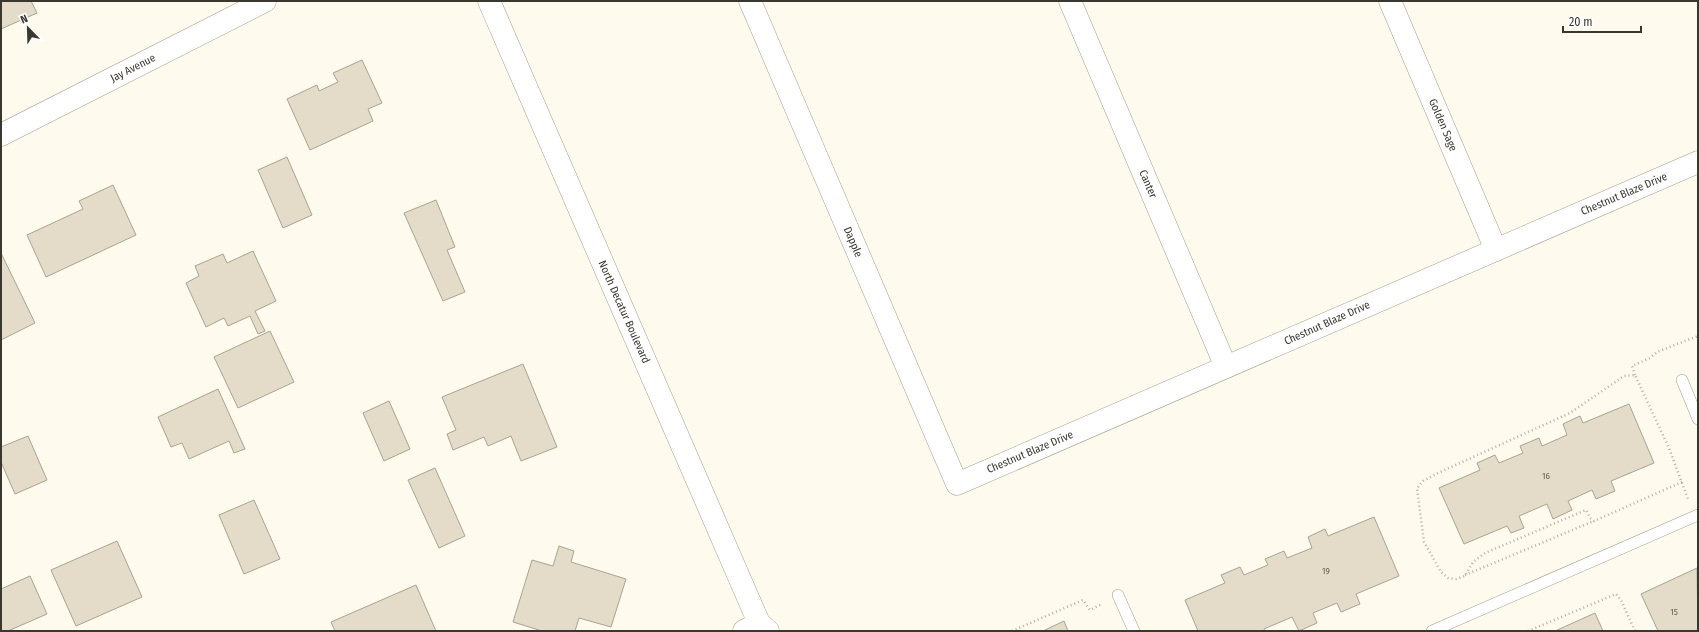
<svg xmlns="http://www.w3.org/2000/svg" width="1699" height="632" viewBox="0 0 1699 632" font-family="'Fira Sans Condensed',sans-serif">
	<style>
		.building { fill: #e4dcc9; stroke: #aba391 }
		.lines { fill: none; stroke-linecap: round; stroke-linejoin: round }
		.lane-casing { stroke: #a79f8d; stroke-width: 12 }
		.street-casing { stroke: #a79f8d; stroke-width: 23 }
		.primary-casing { stroke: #a79f8d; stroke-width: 23 }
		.path { stroke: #b4afa5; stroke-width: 2.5; stroke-dasharray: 1 3; stroke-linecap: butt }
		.lane { stroke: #fff; stroke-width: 11 }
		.street { stroke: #fff; stroke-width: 22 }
		.primary { stroke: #fff; stroke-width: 22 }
		.labels { text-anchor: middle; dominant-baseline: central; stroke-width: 4; stroke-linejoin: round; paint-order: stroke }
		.number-label { font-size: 9px; fill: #646056 }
		.street-label { font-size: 11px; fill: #3a372f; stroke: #fff }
	</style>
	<rect width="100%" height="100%" fill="#fffaee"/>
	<g class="building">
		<polygon points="1,1 31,1 37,13 1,29"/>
		<polygon points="362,60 382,103 368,109 373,121 310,150 287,99 317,85 319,91 338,82 333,73"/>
		<polygon points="287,157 312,215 283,228 258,170"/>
		<polygon points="113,185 136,235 46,277 27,235 83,209 79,201"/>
		<polygon points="436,200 455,247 447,250 465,292 443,301 404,213"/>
		<polygon points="253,251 276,301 255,311 265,331 258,334 250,316 228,326 224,318 206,327 186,283 199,276 195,266 223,254 227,263"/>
		<polygon points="1,253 35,323 1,340"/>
		<polygon points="270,331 294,382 238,408 214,357"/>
		<polygon points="523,364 557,447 521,461 511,436 488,446 484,437 453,450 447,434 456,430 442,397"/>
		<polygon points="218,389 245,449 234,453 229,441 189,459 182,443 171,447 158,417"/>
		<polygon points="389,401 410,449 384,461 363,413"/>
		<polygon points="1629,404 1654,463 1611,481 1615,491 1596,499 1592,490 1568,501 1572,510 1553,519 1547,504 1519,516 1524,528 1511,533 1507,526 1464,544 1439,488 1480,470 1477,463 1495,455 1499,463 1523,453 1520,446 1539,438 1542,446 1567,435 1563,424 1580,416 1583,423"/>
		<polygon points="28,436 47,480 15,494 1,462 1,447"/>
		<polygon points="435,468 465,536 439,548 408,480"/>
		<polygon points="254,500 280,559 244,574 219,515"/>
		<polygon points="1374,517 1399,576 1356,594 1360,604 1341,612 1337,603 1313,613 1317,623 1299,631 1292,617 1264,629 1265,631 1198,631 1185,600 1225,583 1221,575 1240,567 1244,575 1268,565 1265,559 1284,551 1287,558 1312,548 1308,537 1325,529 1328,536"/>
		<polygon points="117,541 142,597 76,626 51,570"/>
		<polygon points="559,546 574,551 571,562 626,579 611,627 579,618 575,631 542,631 513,622 532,560 553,566"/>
		<polygon points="1697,568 1698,631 1658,631 1641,594"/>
		<polygon points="30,576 47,614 8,631 1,631 1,589"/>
		<polygon points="416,585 436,631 335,631 331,622"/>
		<polygon points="1595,613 1603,631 1555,631"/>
		<polygon points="1064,621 1068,631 1043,631"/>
	</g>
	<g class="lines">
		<g class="lane-casing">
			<g id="lane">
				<polyline points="1682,380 1698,419"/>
				<polyline points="1118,595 1134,631"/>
				<polyline points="1432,631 1698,515"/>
			</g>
		</g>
		<g class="street-casing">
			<g id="street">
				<polyline points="750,1 957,484 1698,162"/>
				<polyline points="1070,1 1226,367"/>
				<polyline points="1390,1 1496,250"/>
				<polyline points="1,135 265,1"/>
				<polyline points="744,631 759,623"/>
			</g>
		</g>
		<g class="primary-casing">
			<polyline id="primary" points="489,1 759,623 768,631"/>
		</g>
		<g class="path">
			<polyline points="1635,375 1632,366 1650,358 1657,352 1698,336"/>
			<polyline points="1682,482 1594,521 1590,518 1586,510 1485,553 1473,562 1465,576 1456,579 1448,578 1441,572 1424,542 1417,488 1423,481 1438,473 1570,413 1624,376 1635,375 1669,448 1688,499"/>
			<polyline points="1465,575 1594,521"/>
			<polyline points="1012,631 1083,600 1090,610 1102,604"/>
			<polyline points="1528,631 1616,594 1621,600 1635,631"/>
		</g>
		<use href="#lane" class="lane"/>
		<use href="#street" class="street"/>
		<use href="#primary" class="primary"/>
	</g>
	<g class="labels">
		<g class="number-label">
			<text x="1546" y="476">16</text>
			<text x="1326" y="571">19</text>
			<text x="1674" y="612">15</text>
		</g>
		<g class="street-label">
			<text transform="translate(133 68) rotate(-27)">Jay Avenue</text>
			<text transform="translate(1443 125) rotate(67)">Golden Sage</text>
			<text transform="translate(1148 184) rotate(67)">Canter</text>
			<text transform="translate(1624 194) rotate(-23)">Chestnut Blaze Drive</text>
			<text transform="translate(853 242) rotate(67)">Dapple</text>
			<text transform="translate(624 312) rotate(66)">North Decatur Boulevard</text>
			<text transform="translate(1327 323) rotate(-24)">Chestnut Blaze Drive</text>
			<text transform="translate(1030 452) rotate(-23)">Chestnut Blaze Drive</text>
		</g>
	</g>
	<rect width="1699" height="632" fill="none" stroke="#3a372f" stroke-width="4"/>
	<g transform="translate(28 28) rotate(337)" stroke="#ffffff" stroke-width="3" paint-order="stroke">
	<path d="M0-3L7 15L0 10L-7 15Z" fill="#3a372f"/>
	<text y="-6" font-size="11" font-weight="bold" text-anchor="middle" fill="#3a372f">N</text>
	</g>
	<path d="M1563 26v6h78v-6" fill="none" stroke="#3a372f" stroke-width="2"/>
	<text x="1569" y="26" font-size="12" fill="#3a372f" stroke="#ffffff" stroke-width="3" paint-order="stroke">20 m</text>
</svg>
